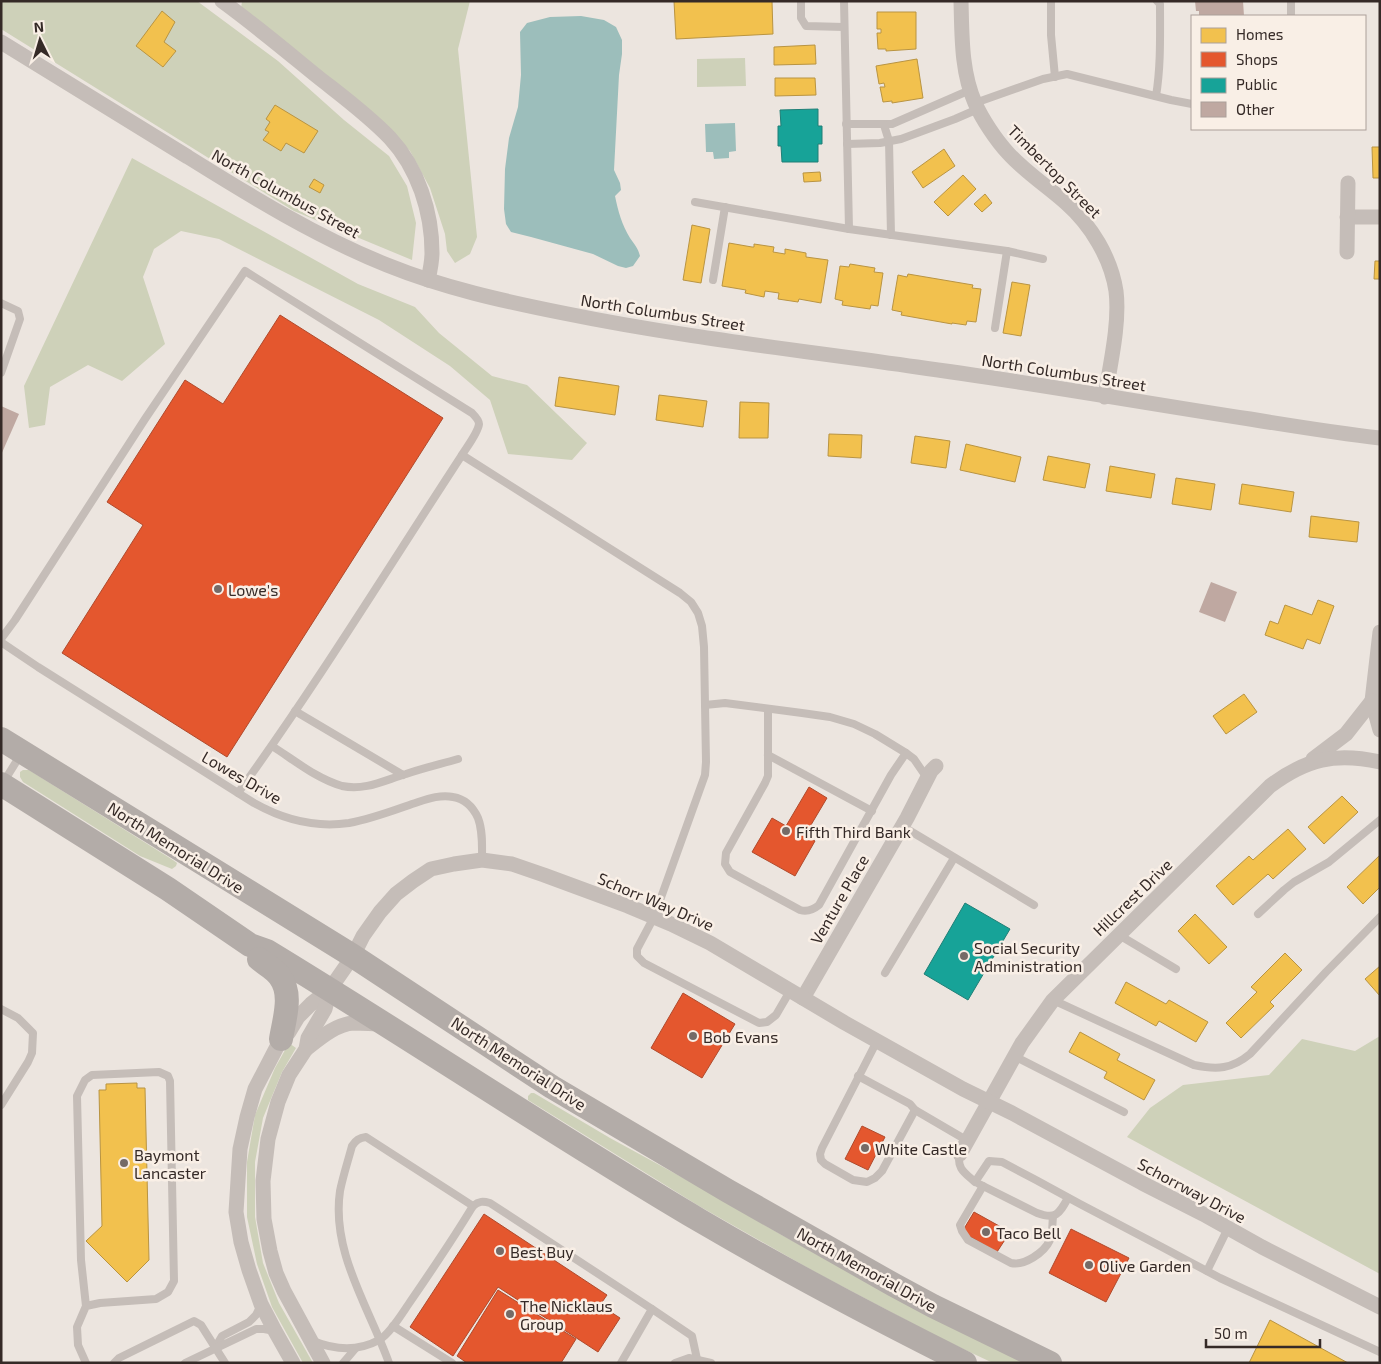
<svg xmlns="http://www.w3.org/2000/svg" width="1381" height="1364" viewBox="0 0 1381 1364" font-family="'Exo 2',sans-serif">
	<style>
		.green { fill: #ced1b9 }
		.water { fill: #9cbebb }
		.homes { fill: #f2c14e; stroke: #b99442 }
		.shops { fill: #e4572e; stroke: #b04a2c }
		.public { fill: #17a398; stroke: #207f76 }
		.building { fill: #bfa8a1 }
		.lines { fill: none; stroke-linecap: round; stroke-linejoin: round }
		.service { stroke: #c5bdb8; stroke-width: 8 }
		.minor { stroke: #c5bdb8; stroke-width: 15 }
		.primary { stroke: #b3aca8; stroke-width: 24 }
		.poi-dot { fill: #756b67; stroke: #f9efe6; stroke-width: 2 }
		.labels { text-anchor: middle; dominant-baseline: central; stroke-width: 5; stroke-linejoin: round; paint-order: stroke }
		.street-label { font-size: 16px; fill: #352a27; stroke: #f9efe6 }
		.poi-label { font-size: 16px; fill: #352a27; stroke: #f9efe6; text-anchor: start }
	</style>
	<rect width="100%" height="100%" fill="#ece5df"/>
	<g class="green">
		<polygon points="1,1 197,1 278,61 344,120 389,156 407,186 416,223 412,260 294,211 1,29"/>
		<polygon points="242,1 470,1 458,49 477,237 470,254 455,263 447,251 445,234 430,188 410,151 380,122 241,9"/>
		<polygon points="745,58 746,86 697,87 697,59"/>
		<polygon points="132,158 358,284 415,307 439,333 492,376 527,385 587,443 572,460 508,454 490,400 450,366 379,320 219,239 181,231 154,249 143,277 165,344 122,381 88,365 50,387 45,425 29,428 24,386"/>
		<polygon points="23,770 29,770 173,860 177,863 176,866 172,869 140,856 23,782 20,777 20,772"/>
		<polygon points="1380,1036 1380,1274 1127,1137 1150,1108 1183,1085 1269,1075 1302,1039 1355,1051"/>
		<polygon points="289,1043 296,1048 282,1072 263,1118 255,1162 255,1217 263,1263 279,1303 313,1363 303,1363 272,1307 257,1264 247,1217 247,1162 255,1115 275,1068"/>
		<polygon points="531,1093 534,1093 610,1138 698,1186 780,1234 864,1280 1028,1363 993,1363 940,1338 815,1272 699,1206 528,1100 528,1096"/>
	</g>
	<g class="water">
		<path d="M 581,16 L 604,20 L 616,27 L 622,40 L 622,54 L 619,75 L 614,170 L 620,183 L 621,190 L 615,196 C 618,211 622,225 630,238 C 635,245 638,248 640,256 L 633,266 L 626,268 L 618,266 L 593,254 L 531,237 L 511,232 L 506,224 L 504,209 L 505,169 L 509,138 L 518,107 L 521,75 L 520,32 L 527,23 L 550,17 Z"/>
		<polygon points="735,123 736,151 729,152 729,158 714,159 713,152 706,152 705,124"/>
	</g>
	<g class="homes">
		<polygon points="674,1 772,1 773,34 676,39"/>
		<polygon points="162,11 175,22 164,42 176,51 163,67 136,46"/>
		<polygon points="877,12 916,12 916,49 886,51 886,49 878,49 877,33 881,33 881,29 877,29"/>
		<polygon points="815,45 816,64 774,65 774,47"/>
		<polygon points="917,59 923,98 892,103 892,101 883,102 880,87 885,87 884,83 879,84 876,66"/>
		<polygon points="775,78 815,78 816,95 775,96"/>
		<polygon points="275,105 318,131 304,153 286,143 281,151 263,140 269,132 265,130 270,122 266,119"/>
		<polygon points="1372,147 1380,147 1380,178 1373,178"/>
		<polygon points="944,149 955,166 923,188 912,172"/>
		<polygon points="820,172 821,181 804,182 803,173"/>
		<polygon points="963,175 976,189 948,216 934,202"/>
		<polygon points="314,179 324,185 320,193 309,187"/>
		<polygon points="985,194 992,203 982,212 974,204"/>
		<polygon points="692,225 710,229 701,283 683,280"/>
		<polygon points="729,243 752,247 754,247 754,244 774,247 773,252 785,254 785,249 806,253 806,257 828,260 821,303 799,299 798,302 778,299 779,293 765,291 764,297 745,293 746,290 722,286"/>
		<polygon points="1375,261 1380,261 1380,279 1374,279"/>
		<polygon points="850,264 875,268 874,272 883,273 878,306 871,305 870,309 842,305 843,301 835,299 840,266 849,267"/>
		<polygon points="908,274 973,285 972,288 981,289 976,322 967,321 966,325 952,323 952,324 901,315 902,312 892,310 898,275 907,277"/>
		<polygon points="1012,282 1030,285 1021,336 1003,333"/>
		<polygon points="559,377 619,386 615,415 555,406"/>
		<polygon points="659,395 707,401 703,427 656,420"/>
		<polygon points="740,402 769,403 768,438 739,438"/>
		<polygon points="829,434 862,435 861,458 828,456"/>
		<polygon points="915,436 950,441 946,468 911,463"/>
		<polygon points="966,444 1021,457 1015,482 960,470"/>
		<polygon points="1048,456 1090,464 1085,488 1043,480"/>
		<polygon points="1110,466 1155,474 1151,498 1106,491"/>
		<polygon points="1176,478 1215,484 1211,510 1172,504"/>
		<polygon points="1242,484 1294,492 1291,512 1239,504"/>
		<polygon points="1311,516 1359,522 1357,542 1309,537"/>
		<polygon points="1318,600 1334,606 1320,644 1307,639 1303,649 1265,635 1270,621 1278,624 1285,605 1312,615"/>
		<polygon points="1244,694 1257,712 1226,734 1213,716"/>
		<polygon points="1342,796 1358,812 1324,844 1308,827"/>
		<polygon points="1288,829 1306,849 1273,879 1268,874 1233,905 1216,886 1249,856 1253,860"/>
		<polygon points="1380,855 1380,887 1363,904 1347,887"/>
		<polygon points="1195,914 1227,947 1209,964 1178,931"/>
		<polygon points="1285,953 1302,970 1270,1002 1274,1006 1241,1038 1226,1023 1257,992 1251,987"/>
		<polygon points="1380,966 1380,996 1365,979"/>
		<polygon points="1126,982 1166,1004 1169,1000 1208,1022 1196,1042 1159,1021 1156,1026 1115,1003"/>
		<polygon points="1080,1032 1120,1054 1117,1060 1155,1080 1144,1100 1104,1078 1107,1072 1069,1052"/>
		<polygon points="137,1083 137,1088 145,1088 149,1260 127,1282 86,1241 102,1226 99,1090 106,1090 106,1084"/>
		<polygon points="1270,1320 1348,1363 1249,1363"/>
	</g>
	<g class="shops">
		<polygon points="280,315 443,418 227,757 62,653 143,525 107,502 185,380 223,404"/>
		<polygon points="809,787 827,798 805,835 815,841 795,876 752,852 772,818 786,826"/>
		<polygon points="683,993 735,1024 702,1078 651,1048"/>
		<polygon points="862,1126 885,1137 868,1170 845,1159"/>
		<polygon points="974,1212 1010,1232 997,1252 962,1232"/>
		<polygon points="484,1214 607,1295 600,1305 620,1318 598,1352 498,1287 453,1356 410,1327"/>
		<polygon points="1071,1229 1129,1258 1106,1302 1049,1273"/>
		<polygon points="498,1290 576,1339 561,1363 467,1363 457,1356"/>
	</g>
	<g class="public">
		<polygon points="818,109 818,126 822,126 822,144 818,144 818,162 782,162 781,146 778,146 778,126 781,126 780,110"/>
		<polygon points="965,903 1010,929 968,1000 924,974"/>
	</g>
	<g class="building">
		<polygon points="1195,1 1243,1 1244,16 1199,16 1199,11 1196,11"/>
		<polygon points="1,406 19,414 1,455"/>
		<polygon points="1211,582 1237,592 1225,622 1199,612"/>
	</g>
	<g class="lines">
		<g class="service">
			<polyline points="801,1 801,18 806,26 844,27"/>
			<polyline points="844,1 849,229"/>
			<polyline points="1051,1 1051,35 1055,77"/>
			<polyline points="1291,1 1291,16"/>
			<path d="M 1156,96 C 1161,66 1160,35 1160,4 L 1157,1"/>
			<polyline points="975,103 1043,79 1067,74 1171,100 1192,104"/>
			<polyline points="846,124 892,124 970,90"/>
			<polyline points="884,125 889,141 891,235"/>
			<polyline points="847,144 880,143 901,139 955,119 978,109"/>
			<polyline points="695,202 849,229 1007,251 1043,259"/>
			<polyline points="713,280 725,207"/>
			<polyline points="1,303 18,311 20,319 1,373"/>
			<polyline points="995,328 1007,251"/>
			<path d="M 1,639 L 15,620 L 145,419 L 245,271 L 472,413 C 475,416 479,420 479,424 C 478,433 466,448 462,455"/>
			<path d="M 1,642 L 38,667 L 254,803 C 284,820 315,828 349,823 C 371,819 392,811 412,804 C 425,800 439,794 453,797 C 465,799 473,807 478,818 C 483,831 482,846 482,860"/>
			<polyline points="705,705 725,703 802,713 830,717 854,724 875,734 906,753 914,759 927,778"/>
			<path d="M 768,709 L 768,776 L 765,783 L 726,853 L 725,864 L 730,872 L 800,910 C 807,912 813,910 819,905 L 891,775 L 906,753"/>
			<polyline points="295,711 403,775"/>
			<path d="M 272,746 C 294,760 317,779 342,786 C 365,791 385,780 406,774 C 423,768 441,764 458,759"/>
			<polyline points="768,755 872,811"/>
			<polyline points="3,783 21,754"/>
			<path d="M 238,793 C 317,684 388,568 462,455 L 680,593 L 691,602 L 698,613 L 702,626 L 704,647 L 706,762 L 705,775 L 654,917 L 637,949 L 637,956 L 644,963 L 759,1023 L 767,1022 L 776,1015 L 790,991"/>
			<polyline points="902,826 1034,905"/>
			<polyline points="1258,914 1284,890 1294,882 1329,862 1380,820"/>
			<polyline points="1119,935 1176,969"/>
			<polyline points="885,973 954,858"/>
			<path d="M 1053,1000 L 1194,1065 C 1217,1070 1232,1069 1250,1054 L 1326,972 L 1380,917"/>
			<polyline points="1,1009 18,1018 33,1033 32,1053 28,1062 1,1105"/>
			<polyline points="877,1041 822,1148 820,1154 821,1160 825,1164 853,1180 867,1182 875,1178 882,1171 915,1110"/>
			<polyline points="1014,1056 1124,1112"/>
			<polyline points="858,1076 910,1104 915,1110 968,1141"/>
			<path d="M 960,1154 C 956,1168 965,1173 975,1182 L 989,1161 L 1002,1162 L 1036,1180 L 1080,1204 L 1160,1246 L 1220,1278 L 1380,1352"/>
			<path d="M 979,1184 L 1037,1213 C 1056,1220 1059,1214 1068,1198"/>
			<path d="M 983,1186 L 960,1225 L 962,1231 L 968,1240 L 1011,1263 C 1024,1266 1044,1253 1050,1240 C 1053,1234 1052,1224 1053,1217"/>
			<polyline points="1207,1271 1228,1228"/>
			<polyline points="652,1309 692,1336 697,1359"/>
			<polyline points="393,1326 452,1363"/>
			<path d="M 313,1341 C 335,1350 357,1352 379,1340 C 390,1334 403,1312 410,1302 C 432,1270 453,1239 473,1206 C 479,1201 483,1201 490,1203 L 652,1309 L 621,1363"/>
			<polyline points="215,1348 222,1336 249,1322 256,1315 261,1305"/>
			<polyline points="86,1363 78,1345 77,1327 86,1306 81,1260 77,1096 85,1080 92,1075 159,1072 168,1076 170,1081 174,1281 168,1292 156,1299 100,1303 86,1306"/>
			<polyline points="114,1363 119,1358 194,1321 201,1325 225,1363"/>
			<polyline points="185,1363 256,1329 264,1329 275,1331"/>
			<polyline points="343,1363 355,1349"/>
			<path d="M 389,1363 C 369,1307 331,1252 340,1191 C 343,1176 348,1161 352,1146 C 356,1140 359,1138 366,1137 L 473,1206"/>
			<polyline points="675,1363 689,1358 711,1363"/>
		</g>
		<g class="minor">
			<path d="M 222,1 C 255,25 286,51 318,77 C 342,96 368,115 390,138 C 418,168 432,212 432,253 C 432,262 430,271 428,280"/>
			<path d="M 961,1 C 962,35 961,71 975,103 C 982,119 996,140 1008,153 C 1025,172 1047,186 1066,203 C 1091,225 1111,258 1116,291 C 1120,323 1110,365 1105,397"/>
			<path d="M 1,42 C 64,81 126,119 188,157 C 252,197 317,237 387,265 C 444,288 503,301 563,313 C 680,337 799,350 917,367 C 1028,382 1139,402 1250,419 C 1293,426 1336,433 1380,438"/>
			<polyline points="1347,217 1380,217"/>
			<polyline points="1347,252 1348,183"/>
			<polyline points="1380,632 1372,701 1380,730"/>
			<polyline points="1313,759 1346,734 1372,701"/>
			<polyline points="803,998 907,818 931,771 936,766"/>
			<path d="M 306,1049 C 320,1038 336,1024 354,1023 C 364,1023 373,1024 382,1024"/>
			<path d="M 960,1154 L 1022,1043 L 1053,1000 L 1270,786 C 1306,759 1335,752 1380,762"/>
			<polyline points="293,1363 275,1331 261,1304 249,1270 241,1242 236,1212 240,1149 247,1117 255,1089 281,1039 289,1032 298,1017 311,1004 330,989 353,956 363,936 380,912 396,894 413,881 431,869 454,864 482,860 512,864 544,875 628,906 671,924 710,943 845,1023 963,1089 1012,1113 1142,1183 1203,1214 1262,1247 1380,1307"/>
			<polyline points="323,1363 284,1291 276,1273 270,1251 264,1219 263,1181 268,1139 278,1102 289,1075 306,1049 308,1038 325,1009 330,989"/>
		</g>
		<g class="primary">
			<polyline points="1,739 353,956 552,1087 728,1191 894,1285 933,1306 1050,1363"/>
			<path d="M 1,784 L 168,889 L 250,945 L 267,951 C 412,1039 553,1134 699,1220 C 786,1271 875,1318 965,1363"/>
			<path d="M 259,959 C 266,965 275,969 280,977 C 293,994 284,1020 281,1039"/>
		</g>
	</g>
	<g class="poi-dot">
		<circle cx="218" cy="589" r="5"/>
		<circle cx="786" cy="831" r="5"/>
		<circle cx="964" cy="956" r="5"/>
		<circle cx="693" cy="1036" r="5"/>
		<circle cx="865" cy="1148" r="5"/>
		<circle cx="124" cy="1163" r="5"/>
		<circle cx="986" cy="1232" r="5"/>
		<circle cx="500" cy="1251" r="5"/>
		<circle cx="1089" cy="1265" r="5"/>
		<circle cx="510" cy="1314" r="5"/>
	</g>
	<g class="labels">
		<g class="street-label">
			<text transform="translate(1055 171) rotate(45)">Timbertop Street</text>
			<text transform="translate(286 193) rotate(29)">North Columbus Street</text>
			<text transform="translate(663 312) rotate(9)">North Columbus Street</text>
			<text transform="translate(1064 372) rotate(9)">North Columbus Street</text>
			<text transform="translate(242 777) rotate(30)">Lowes Drive</text>
			<text transform="translate(176 847) rotate(32)">North Memorial Drive</text>
			<text transform="translate(1132 897) rotate(-44)">Hillcrest Drive</text>
			<text transform="translate(839 899) rotate(-60)">Venture Place</text>
			<text transform="translate(656 901) rotate(23)">Schorr Way Drive</text>
			<text transform="translate(519 1063) rotate(33)">North Memorial Drive</text>
			<text transform="translate(1192 1190) rotate(28)">Schorrway Drive</text>
			<text transform="translate(867 1269) rotate(29)">North Memorial Drive</text>
		</g>
		<g class="poi-label">
			<text x="228" y="589">Lowe's</text>
			<text x="796" y="831">Fifth Third Bank</text>
			<text x="974" y="947">Social Security<tspan x="974" dy="18">Administration</tspan></text>
			<text x="703" y="1036">Bob Evans</text>
			<text x="875" y="1148">White Castle</text>
			<text x="134" y="1154">Baymont<tspan x="134" dy="18">Lancaster</tspan></text>
			<text x="996" y="1232">Taco Bell</text>
			<text x="510" y="1251">Best Buy</text>
			<text x="1099" y="1265">Olive Garden</text>
			<text x="520" y="1305">The Nicklaus<tspan x="520" dy="18">Group</tspan></text>
		</g>
	</g>
	<rect width="1381" height="1364" fill="none" stroke="#352a27" stroke-width="5"/>
	<rect x="1191" y="15" width="175" height="115" fill="#f9efe6" stroke="#aba09a"/>
	<rect x="1201" y="28" width="25" height="15" fill="#f2c14e" stroke="#aba09a"/>
	<text x="1236" y="40" font-size="15" fill="#352a27">Homes</text>
	<rect x="1201" y="52" width="25" height="15" fill="#e4572e" stroke="#aba09a"/>
	<text x="1236" y="65" font-size="15" fill="#352a27">Shops</text>
	<rect x="1201" y="78" width="25" height="15" fill="#17a398" stroke="#aba09a"/>
	<text x="1236" y="90" font-size="15" fill="#352a27">Public</text>
	<rect x="1201" y="102" width="25" height="15" fill="#bfa8a1" stroke="#aba09a"/>
	<text x="1236" y="115" font-size="15" fill="#352a27">Other</text>
	<g transform="translate(40 40) rotate(355)" stroke="#f9efe6" stroke-width="4" paint-order="stroke">
	<path d="M0-4L9 19L0 12L-9 19Z" fill="#352a27"/>
	<text y="-8" font-size="14" font-weight="bold" text-anchor="middle" fill="#352a27">N</text>
	</g>
	<path d="M1206 1339v8h114v-8" fill="none" stroke="#352a27" stroke-width="2.5"/>
	<text x="1214" y="1339" font-size="15" fill="#352a27" stroke="#f9efe6" stroke-width="4" paint-order="stroke">50 m</text>
</svg>
